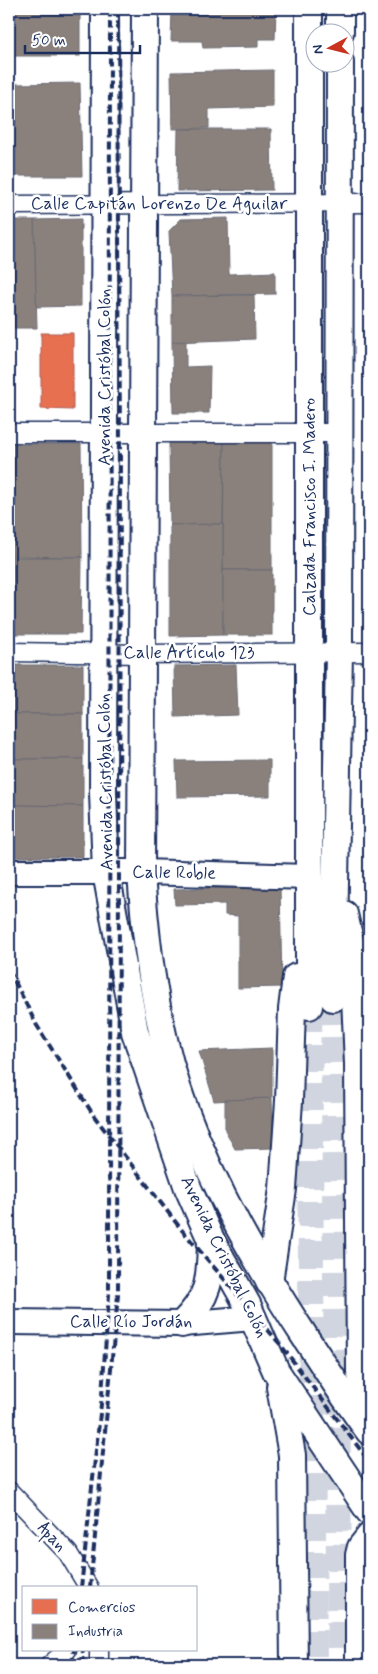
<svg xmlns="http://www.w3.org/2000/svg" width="378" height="1674" viewBox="0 0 378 1674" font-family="Mynerve,sans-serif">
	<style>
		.shops { fill: #e76f51; stroke: #aa5c55 }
		.industry { fill: #8a817c; stroke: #696873 }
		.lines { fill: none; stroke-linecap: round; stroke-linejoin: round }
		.primary-tunnel { stroke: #d1d5df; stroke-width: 26; stroke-dasharray: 26 13; stroke-linecap: butt }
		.street-casing { stroke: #1b2f5e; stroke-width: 21 }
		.secondary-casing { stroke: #1b2f5e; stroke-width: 28 }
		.primary-casing { stroke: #1b2f5e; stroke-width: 30 }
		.street { stroke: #fff; stroke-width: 18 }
		.secondary { stroke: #fff; stroke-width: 24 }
		.primary { stroke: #fff; stroke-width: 26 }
		.rail { stroke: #1b2f5e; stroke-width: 4; stroke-dasharray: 8 4; stroke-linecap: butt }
		.labels { text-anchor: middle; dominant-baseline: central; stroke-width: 5; stroke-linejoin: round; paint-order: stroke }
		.street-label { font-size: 18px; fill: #1b2f5e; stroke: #fff }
	</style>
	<rect width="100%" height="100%" fill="#fff"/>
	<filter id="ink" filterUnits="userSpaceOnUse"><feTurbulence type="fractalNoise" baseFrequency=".02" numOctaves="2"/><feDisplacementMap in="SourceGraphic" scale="10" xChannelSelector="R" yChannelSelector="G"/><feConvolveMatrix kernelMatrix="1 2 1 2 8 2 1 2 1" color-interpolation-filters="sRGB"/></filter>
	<g filter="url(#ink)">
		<polygon class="shops" points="41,333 73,333 73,410 41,409"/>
		<g class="industry">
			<rect x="9" y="9" width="71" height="47"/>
			<polygon points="172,9 276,9 275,39 258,39 258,47 203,48 202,41 171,41"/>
			<polygon points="273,70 273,107 209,109 209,128 172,129 171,72"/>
			<polygon points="80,83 82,176 9,176 9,116 14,116 14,84"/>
			<polygon points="178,129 271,129 272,190 177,191"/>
			<polygon points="228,218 229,274 275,272 275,294 172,296 169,231 181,219"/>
			<polygon points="81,219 81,306 36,307 34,220"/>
			<polygon points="9,220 34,220 37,328 9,328"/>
			<polygon points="254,295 255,339 172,342 172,296"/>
			<polygon points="9,328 11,328 12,413 9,413"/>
			<polygon points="186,341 186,367 210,366 209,413 173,413 172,342"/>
			<polygon points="224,441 223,524 170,525 169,442"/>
			<polygon points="224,441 272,441 272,570 223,570"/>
			<polygon points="9,444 81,444 82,557 9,556"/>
			<polygon points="223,524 223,635 170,636 170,525"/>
			<polygon points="9,557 82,557 81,634 9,634"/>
			<rect x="223" y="570" width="49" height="65"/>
			<rect x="9" y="665" width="74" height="49"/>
			<polygon points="236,665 238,715 175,717 174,666"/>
			<rect x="9" y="714" width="74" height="45"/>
			<polygon points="9,759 83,759 83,806 9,805"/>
			<polygon points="270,760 270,796 177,797 176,761"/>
			<polygon points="9,805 83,806 83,857 9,857"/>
			<polygon points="280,887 282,987 238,988 238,916 225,915 225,904 175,905 174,889"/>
			<polygon points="272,1048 272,1098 214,1101 199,1051"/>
			<polygon points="272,1098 273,1148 235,1149 225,1130 225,1100"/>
		</g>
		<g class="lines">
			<g class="primary-tunnel">
				<polyline points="333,998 340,1665"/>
				<polyline points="309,1006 314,1665"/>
			</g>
			<g class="street-casing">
				<g id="street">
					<polyline points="9,205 369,203"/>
					<polyline points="9,433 339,433"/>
					<polyline points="9,652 143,654 369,652"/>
					<polyline points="9,1491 68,1553 89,1588"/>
					<polyline points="99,1650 99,1665"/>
					<polyline points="50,1665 67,1650"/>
				</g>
			</g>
			<g class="secondary-casing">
				<g id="secondary">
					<polyline points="9,872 141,872 309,877"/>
					<polyline points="9,1322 182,1324 253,1318"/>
				</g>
			</g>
			<g class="primary-casing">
				<g id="primary">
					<polyline points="105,9 103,793 106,872 135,1032 188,1188 211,1240 247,1304 276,1371 369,1511"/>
					<path d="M 145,9 L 141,872 C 146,952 157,1035 185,1110 C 215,1191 258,1265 305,1337 C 326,1368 346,1401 369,1431"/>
					<polyline points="309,9 309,1006"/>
					<polyline points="340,9 340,32"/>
					<polyline points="344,914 353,953 358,1064 360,1372 369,1400"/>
					<polyline points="333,998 339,652 340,62"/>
					<polyline points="269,1282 283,1189 289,1101 292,1009 296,977"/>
					<path d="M 182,1324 C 211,1295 210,1279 211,1240"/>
					<polyline points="280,1387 292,1455 294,1665"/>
					<polyline points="359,1665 359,1555 361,1547 369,1537"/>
				</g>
			</g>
			<use href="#street" class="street"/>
			<use href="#secondary" class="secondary"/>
			<use href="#primary" class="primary"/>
			<g class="rail">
				<polyline points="9,970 36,1024 94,1116 181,1229 280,1344 369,1461"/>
				<polyline points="81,1588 102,1395 109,1294 110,9"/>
				<polyline points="90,1588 118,1295 120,450 118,9"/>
				<polyline points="72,1665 74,1650"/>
				<polyline points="82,1665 83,1650"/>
			</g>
		</g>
	</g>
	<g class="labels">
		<g class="street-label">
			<text x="159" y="204">Calle Capitán Lorenzo De Aguilar</text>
			<text transform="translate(105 377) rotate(-90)">Avenida Cristóbal Colón</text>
			<text transform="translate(310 507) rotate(-90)">Calzada Francisco I. Madero</text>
			<text x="189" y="653">Calle Artículo 123</text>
			<text transform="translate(106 782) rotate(-91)">Avenida Cristóbal Colón</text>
			<text transform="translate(174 873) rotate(1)">Calle Roble</text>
			<text transform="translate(224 1257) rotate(64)">Avenida Cristóbal Colón</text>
			<text x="131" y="1322">Calle Río Jordán</text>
			<text transform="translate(52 1537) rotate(47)">Apan</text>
		</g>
	</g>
	<rect width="378" height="1674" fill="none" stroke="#fff" stroke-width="30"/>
	<rect x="15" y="15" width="348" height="1644" fill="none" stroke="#1b2f5e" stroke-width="2" filter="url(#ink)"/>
	<rect x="22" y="1586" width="175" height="65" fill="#ffffff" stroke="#a4acbf"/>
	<rect x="32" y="1599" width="25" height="15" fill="#e76f51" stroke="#a4acbf"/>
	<text x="68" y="1612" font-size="15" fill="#1b2f5e">Comercios</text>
	<rect x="32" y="1624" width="25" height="15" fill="#8a817c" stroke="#a4acbf"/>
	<text x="68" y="1636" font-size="15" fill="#1b2f5e">Industria</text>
	<g transform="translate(330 48) rotate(263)"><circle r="24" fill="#ffffff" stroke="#a4acbf"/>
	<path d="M0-4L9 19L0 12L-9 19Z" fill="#c8321e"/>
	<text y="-8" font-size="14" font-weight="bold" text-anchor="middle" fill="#1b2f5e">N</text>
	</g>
	<path d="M25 45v8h115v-8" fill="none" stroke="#1b2f5e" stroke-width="2.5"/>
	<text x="32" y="45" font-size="15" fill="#1b2f5e" stroke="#ffffff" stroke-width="4" paint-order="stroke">50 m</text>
</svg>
